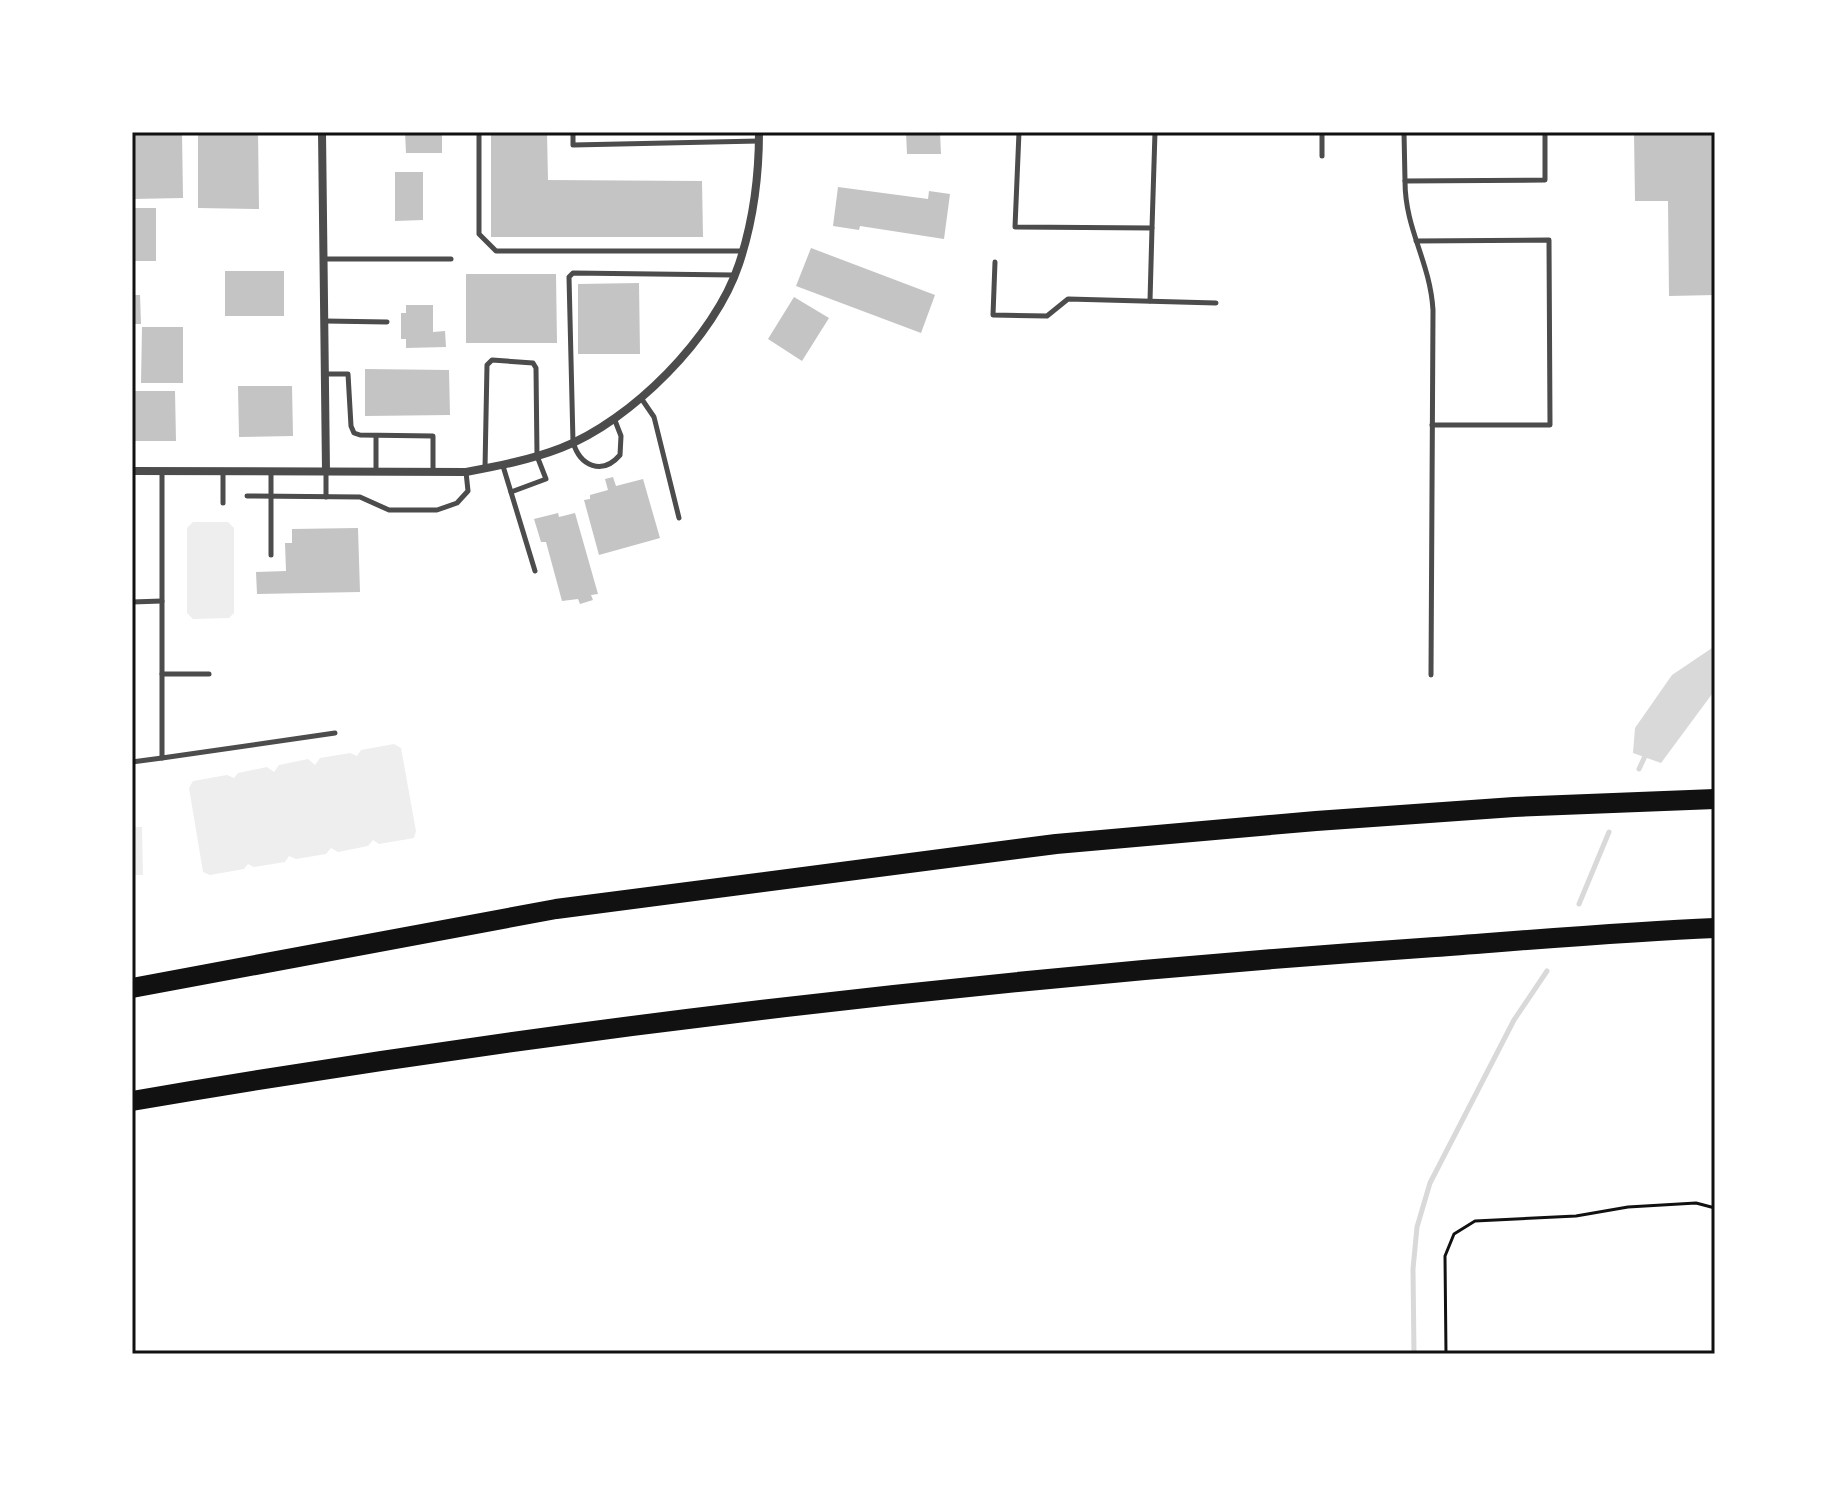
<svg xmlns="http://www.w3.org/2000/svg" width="1847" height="1486" viewBox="0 0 1847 1486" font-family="'IBM Plex Sans',sans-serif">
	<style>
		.green { fill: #eee }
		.water { fill: #d9d9d9 }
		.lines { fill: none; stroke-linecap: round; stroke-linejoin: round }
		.stream { stroke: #d9d9d9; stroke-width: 5 }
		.building { fill: #c4c4c4 }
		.path { stroke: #111; stroke-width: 3 }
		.service { stroke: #4c4c4c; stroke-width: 5 }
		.minor { stroke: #4c4c4c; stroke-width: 8 }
		.motorway { stroke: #111; stroke-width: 20 }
		.neatline { fill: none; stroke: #111; stroke-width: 3 }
	</style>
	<rect width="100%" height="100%" fill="#fff"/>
	<g class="green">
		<polygon points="193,522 228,522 234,528 234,613 229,618 193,619 187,613 187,528"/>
		<polygon points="394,744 401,748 416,831 414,838 379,844 373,840 368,846 338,852 331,848 326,854 296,859 289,856 285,862 254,867 248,864 244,869 210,875 203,872 189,788 193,781 227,775 234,778 238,773 267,767 274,772 279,765 308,759 315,765 320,758 350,753 357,756 361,750"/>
		<polygon points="132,827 142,827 143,875 132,875"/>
	</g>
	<polygon class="water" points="1715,646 1715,690 1661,763 1633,753 1635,728 1672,675"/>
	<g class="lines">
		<g class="stream">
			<polyline points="1639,769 1646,754"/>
			<polyline points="1579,904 1609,832"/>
			<polyline points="1414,1354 1413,1269 1417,1227 1430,1183 1514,1020 1547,971"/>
		</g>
	</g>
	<g class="building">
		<polygon points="182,132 183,198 132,199 132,133"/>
		<polygon points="198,132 258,132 259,209 198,208"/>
		<polygon points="405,132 442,132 442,153 406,153"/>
		<polygon points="491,132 547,132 548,180 702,181 703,237 491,237"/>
		<polygon points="906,132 940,132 941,154 907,154"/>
		<polygon points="1634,132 1715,132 1715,295 1669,296 1668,201 1635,201"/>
		<polygon points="395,172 423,172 423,220 395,221"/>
		<polygon points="838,187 928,199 929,191 950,194 944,239 860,226 859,230 833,226"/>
		<rect x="132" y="208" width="24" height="53"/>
		<polygon points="811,248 935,295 921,333 796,286"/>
		<rect x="225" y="271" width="59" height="45"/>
		<polygon points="466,274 556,274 557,343 466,343"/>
		<polygon points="639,283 640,354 578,354 578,284"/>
		<polygon points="132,295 140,295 141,324 132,324"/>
		<polygon points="794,297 829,318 802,361 768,339"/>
		<polygon points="406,305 433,305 433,332 445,331 446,347 406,348 406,339 401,339 401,313 406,313"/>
		<polygon points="142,327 183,327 183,383 141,383"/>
		<polygon points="365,369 449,370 450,415 365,416"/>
		<polygon points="238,386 292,386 293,436 239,437"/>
		<polygon points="132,391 175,391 176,441 132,441"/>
		<polygon points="613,477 616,486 643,479 660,538 599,555 584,500 590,499 590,495 608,490 605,479"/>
		<polygon points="558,513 559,517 575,513 598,594 591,595 593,600 580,604 578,599 562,601 546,542 541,542 534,519"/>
		<polygon points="358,528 360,592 257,594 256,572 286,571 285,543 292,543 292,529"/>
	</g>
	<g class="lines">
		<polyline class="path" points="1446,1354 1445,1256 1454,1234 1475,1221 1576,1216 1628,1207 1696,1203 1715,1208"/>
		<g class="service">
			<polyline points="479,132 479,234 496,251 743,251"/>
			<polyline points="573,132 573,145 759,141"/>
			<polyline points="1019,132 1015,227 1152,228 1155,132"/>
			<polyline points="1404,132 1405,181 1545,180 1545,132"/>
			<polyline points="1322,156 1322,132"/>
			<path d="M 1405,181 C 1405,230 1430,261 1433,310 L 1431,675"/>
			<polyline points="1416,241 1549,240 1550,425 1432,425"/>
			<polyline points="325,259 451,259"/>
			<polyline points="995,262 993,315 1047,316 1068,299 1216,303"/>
			<polyline points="1150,301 1152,228"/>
			<polyline points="325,321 387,322"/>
			<polyline points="326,374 348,374 351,426 354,433 360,435 433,436 433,472"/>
			<polyline points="641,398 654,417 679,518"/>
			<path d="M 614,418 L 621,436 L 620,455 C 602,476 580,466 573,442 L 569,277 L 573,273 L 733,275"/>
			<polyline points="503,466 535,571"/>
			<polyline points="485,468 487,365 492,360 533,363 536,368 537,456 546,479 511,492"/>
			<polyline points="376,471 376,436"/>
			<polyline points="162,472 162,758 335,733"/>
			<polyline points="223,472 223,503"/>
			<polyline points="271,472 271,555"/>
			<polyline points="326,472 326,497"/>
			<polyline points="247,496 360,497 389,510 437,510 457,503 468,491 466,472"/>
			<polyline points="132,602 162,601"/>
			<polyline points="162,674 209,674"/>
			<polyline points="132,762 162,758"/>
		</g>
		<g class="minor">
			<polyline points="322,132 326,471"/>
			<path d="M 132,471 L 466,472 C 498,466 530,460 561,448 C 631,421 715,337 739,264 C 753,222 759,177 759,132"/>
		</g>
		<g class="motorway">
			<polyline points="132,988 556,909 1056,844 1316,821 1514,807 1715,799"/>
			<path d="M 132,1101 C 563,1027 999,977 1435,947 C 1529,940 1622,932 1715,928"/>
		</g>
	</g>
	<rect width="1847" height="1486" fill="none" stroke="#ffffff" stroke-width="268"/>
	<rect x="134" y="134" width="1579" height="1218" class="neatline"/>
</svg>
